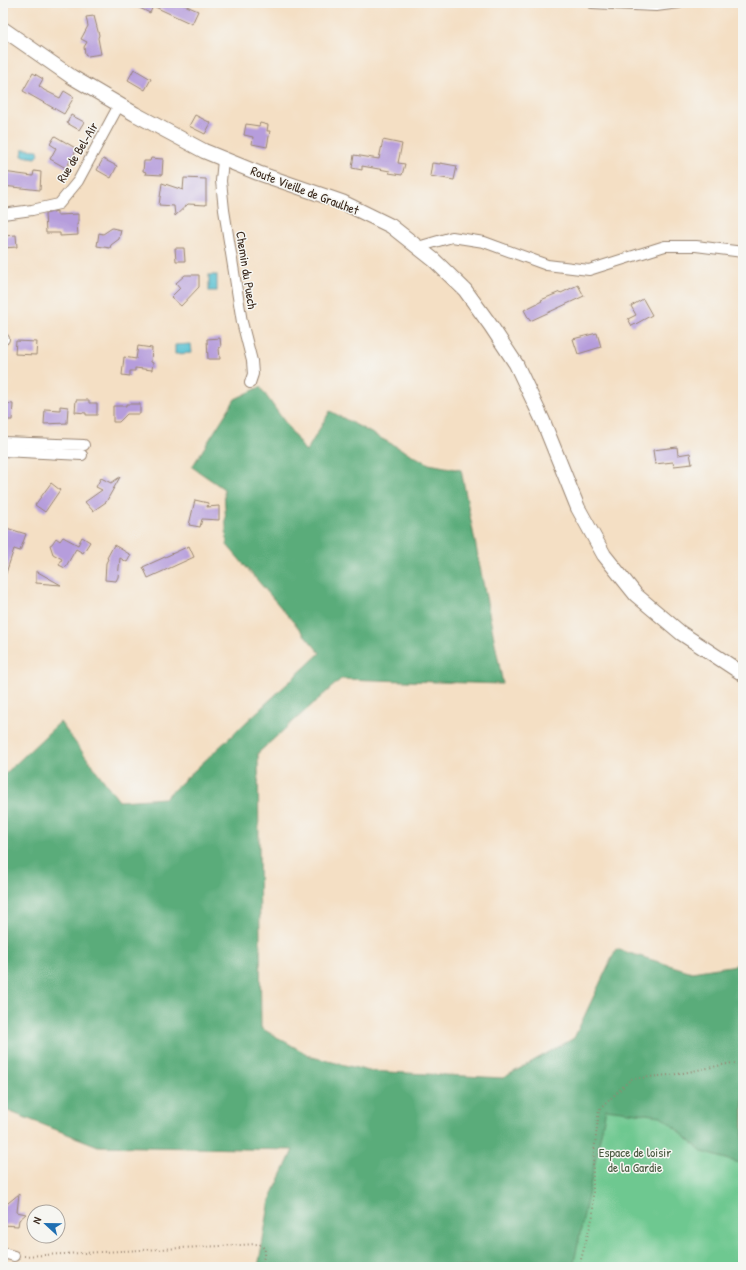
<svg xmlns="http://www.w3.org/2000/svg" width="746" height="1270" viewBox="0 0 746 1270" font-family="'Patrick Hand',sans-serif">
	<style>
		.green { fill: #6ec890; stroke: #547957 }
		.forest { fill: #5aac7a; stroke: #4a6b4c }
		.water { fill: #55c0d1; stroke: #487578 }
		.building { fill: #b69ddc }
		.lines { fill: none; stroke-linecap: round; stroke-linejoin: round }
		.minor-casing { stroke: #988471; stroke-width: 12 }
		.secondary-casing { stroke: #988471; stroke-width: 16 }
		.path { stroke: #988471; stroke-width: 2; stroke-dasharray: 1 3; stroke-linecap: butt }
		.minor { stroke: #fff; stroke-width: 10 }
		.secondary { stroke: #fff; stroke-width: 14 }
		.labels { text-anchor: middle; dominant-baseline: central; stroke-width: 3; stroke-linejoin: round; paint-order: stroke }
		.street-label { font-size: 13px; fill: #3b2a1e; stroke: #f6f6f2 }
		.park-label { font-size: 13px; fill: #4a5940; stroke: #f6f6f2 }
	</style>
	<rect width="100%" height="100%" fill="#f6f6f2"/>
	<filter id="ink" filterUnits="userSpaceOnUse"><feTurbulence type="fractalNoise" baseFrequency=".025" numOctaves="2"/><feDisplacementMap in="SourceGraphic" scale="8" xChannelSelector="R" yChannelSelector="G"/><feConvolveMatrix kernelMatrix="1 2 1 2 8 2 1 2 1" color-interpolation-filters="sRGB"/></filter>
	<filter id="wash" filterUnits="userSpaceOnUse"><feTurbulence type="fractalNoise" baseFrequency=".012" numOctaves="4" result="noise"/><feDisplacementMap in="SourceGraphic" scale="16" xChannelSelector="R" yChannelSelector="G"/><feGaussianBlur stdDeviation="0.9" result="paint"/><feColorMatrix in="noise" values="0 0 0 0 0 0 0 0 0 0 0 0 0 0 0 0 0 1.4 0 .05"/><feComposite in="paint" operator="in"/></filter>
	<g filter="url(#wash)">
		<rect width="100%" height="100%" fill="#f4dfc4"/>
		<polygon class="green" points="743,1021 743,1247 735,1267 330,1267"/>
		<polygon class="forest" points="260,387 306,452 330,411 429,464 461,470 503,684 341,679 258,753 261,1028 312,1057 369,1071 503,1078 574,1038 616,949 692,972 743,964 743,1164 703,1152 661,1116 606,1109 573,1267 258,1267 270,1200 293,1150 98,1146 3,1109 3,776 60,722 119,801 165,798 320,653 227,545 224,489 192,467 235,399"/>
		<g class="water">
			<polygon points="23,149 38,150 39,155 36,158 22,156"/>
			<rect x="209" y="275" width="8" height="16"/>
			<polygon points="191,344 192,353 175,354 175,345"/>
		</g>
		<g id="blocks">
			<g class="building">
				<polygon points="129,3 180,3 198,11 192,24 153,6 150,13"/>
				<polygon points="94,16 99,35 98,38 101,54 88,56 85,54 84,47 87,42 81,39 88,26 86,17"/>
				<polygon points="134,69 151,79 145,90 128,80"/>
				<polygon points="33,73 43,79 39,86 44,90 60,98 64,91 74,97 64,114 23,91"/>
				<polygon points="71,115 84,122 79,130 67,123"/>
				<polygon points="195,115 211,123 205,134 189,126"/>
				<polygon points="260,123 268,125 267,131 270,131 267,147 252,144 253,137 244,135 246,124 259,126"/>
				<polygon points="55,136 77,149 66,168 50,159 56,148 50,144"/>
				<polygon points="383,140 402,144 398,163 405,164 402,175 389,173 390,171 362,166 362,170 352,168 354,155 379,159"/>
				<polygon points="151,158 163,159 162,175 145,174 146,172 143,171 144,161 150,161"/>
				<polygon points="103,159 117,166 111,178 97,170"/>
				<polygon points="432,163 440,164 440,163 457,166 454,180 430,176"/>
				<polygon points="34,171 41,172 40,190 3,186 3,172 33,176"/>
				<polygon points="184,178 206,179 206,205 188,204 175,216 174,206 159,205 162,183 183,190"/>
				<polygon points="57,211 57,215 78,214 78,224 77,224 78,235 60,236 60,233 46,233 45,214"/>
				<polygon points="112,228 121,230 119,239 111,245 110,248 97,246 99,233 103,234"/>
				<polygon points="16,235 17,247 3,248 3,236"/>
				<polygon points="175,248 184,248 185,261 176,261"/>
				<polygon points="185,275 199,275 199,287 181,306 171,297 180,288 176,283"/>
				<polygon points="578,285 584,296 530,321 524,310 542,301 541,300 560,292 561,293"/>
				<polygon points="643,299 652,315 632,326 628,319 636,315 631,306"/>
				<polygon points="597,333 601,347 578,354 573,339"/>
				<polygon points="220,338 221,347 219,348 220,359 208,359 207,339"/>
				<polygon points="16,341 37,342 36,355 15,354"/>
				<polygon points="138,346 152,348 151,362 153,363 152,370 135,368 135,371 130,371 130,376 122,375 124,357 136,359"/>
				<polygon points="76,400 89,400 89,403 97,403 97,415 86,415 86,413 75,412"/>
				<polygon points="3,403 13,404 12,420 3,420"/>
				<polygon points="126,404 140,404 140,414 127,414 119,422 113,422 113,406 126,406"/>
				<polygon points="60,406 68,407 67,423 44,424 45,409 60,410"/>
				<polygon points="677,447 678,455 690,453 692,464 674,466 673,462 655,464 653,450"/>
				<polygon points="120,477 106,502 93,511 85,502 102,490 96,487 101,478 111,483"/>
				<polygon points="51,483 60,490 45,512 35,505"/>
				<polygon points="195,500 208,503 207,507 219,506 219,520 202,519 200,527 189,525"/>
				<polygon points="3,527 26,534 20,551 14,549 5,576 3,576"/>
				<polygon points="63,537 78,545 82,537 90,542 83,553 76,549 65,568 59,565 62,559 53,554 50,545 52,544 56,538 60,541"/>
				<polygon points="114,545 131,555 127,562 120,558 118,577 116,581 105,580 106,563 108,559 107,558"/>
				<polygon points="189,546 194,557 148,578 143,567"/>
				<polygon points="36,571 61,585 36,583"/>
				<polygon points="19,1194 17,1212 26,1214 19,1220 18,1226 3,1225 3,1207"/>
			</g>
		</g>
	</g>
	<g filter="url(#ink)">
		<use href="#blocks" fill-opacity="0" stroke="#988471" stroke-width="1"/>
		<g class="lines">
			<g class="minor-casing">
				<g id="minor">
					<polyline points="592,3 656,6 679,3"/>
					<polyline points="223,160 221,181 224,210 242,322 252,361 253,374 250,383"/>
					<polyline points="3,214 32,210 59,204 78,181 119,105"/>
					<polyline points="418,247 452,237 484,242 547,265 589,270 665,246 696,246 743,252"/>
					<polyline points="3,339 4,339"/>
					<polyline points="3,442 84,445"/>
					<polyline points="3,451 82,455"/>
					<polyline points="3,1253 14,1256"/>
				</g>
			</g>
			<g class="secondary-casing">
				<polyline id="secondary" points="3,29 72,77 135,114 204,151 258,173 342,202 391,226 434,260 465,290 491,326 516,364 543,421 578,508 604,555 636,595 681,633 743,674"/>
			</g>
			<g class="path">
				<polyline points="24,1256 259,1244 265,1249 262,1267"/>
				<polyline points="579,1267 593,1215 593,1161 599,1110 631,1079 678,1074 732,1063 743,1065"/>
			</g>
			<use href="#minor" class="minor"/>
			<use href="#secondary" class="secondary"/>
		</g>
	</g>
	<g class="labels">
		<g class="street-label">
			<text transform="translate(77 152) rotate(-59)">Rue de Bel-Air</text>
			<text transform="translate(305 190) rotate(21)">Route Vieille de Graulhet</text>
			<text transform="translate(247 270) rotate(81)">Chemin du Puech</text>
		</g>
		<g class="park-label">
			<text x="635" y="1152">Espace de loisir<tspan x="635" dy="15">de la Gardie</tspan></text>
		</g>
	</g>
	<rect width="746" height="1270" fill="none" stroke="#f6f6f2" stroke-width="16"/>
	<g transform="translate(46 1224) rotate(292)"><circle r="19" fill="#f6f6f2" stroke="#aba49d"/>
	<path d="M0-3L7 15L0 10L-7 15Z" fill="#1f6fb2"/>
	<text y="-6" font-size="11" font-weight="bold" text-anchor="middle" fill="#3b2a1e">N</text>
	</g>
</svg>
